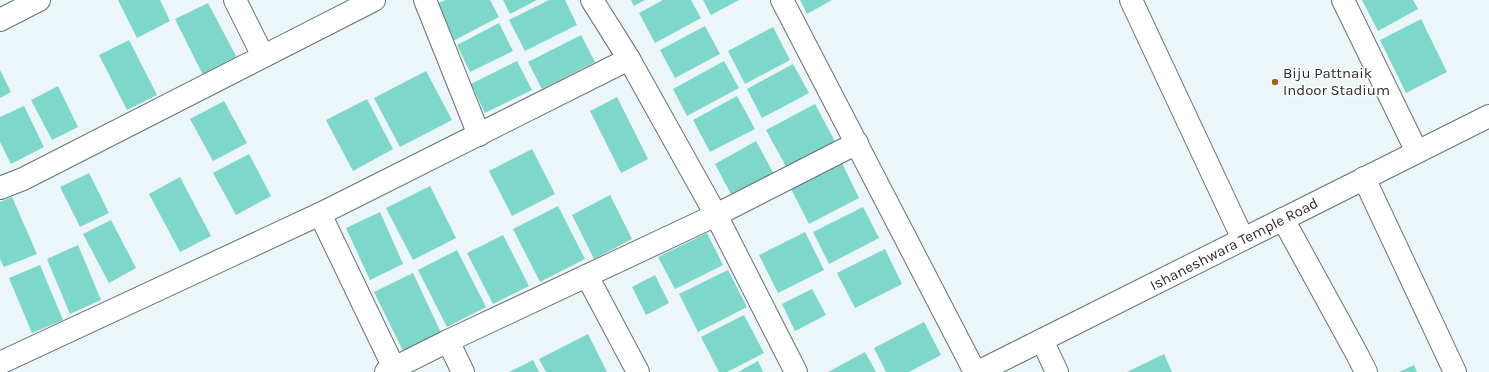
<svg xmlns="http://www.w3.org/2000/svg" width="1489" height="372" viewBox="0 0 1489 372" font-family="Karla,sans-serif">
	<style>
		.building { fill: #7dd7ca }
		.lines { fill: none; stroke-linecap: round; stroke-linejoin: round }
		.minor-casing { stroke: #687173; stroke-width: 24 }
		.minor { stroke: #fff; stroke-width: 22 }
		.poi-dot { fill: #9e6424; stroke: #fff; stroke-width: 1.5 }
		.labels { text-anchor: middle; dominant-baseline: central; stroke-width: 3; stroke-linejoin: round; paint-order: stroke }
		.poi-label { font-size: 15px; fill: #282b2c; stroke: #fff; text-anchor: start }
		.street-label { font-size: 15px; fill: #282b2c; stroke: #fff }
	</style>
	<rect width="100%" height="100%" fill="#ecf6f8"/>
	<g class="building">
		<polygon points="118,0 160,0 170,21 137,38"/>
		<polygon points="445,0 490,0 499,17 453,41 434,5"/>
		<polygon points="503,0 537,0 510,14"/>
		<polygon points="549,0 565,0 577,25 525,51 509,20"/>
		<polygon points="631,0 645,0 634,6"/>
		<polygon points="663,0 691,0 701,18 655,43 639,13"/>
		<polygon points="703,0 739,0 711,15"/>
		<polygon points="800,0 832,0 807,14"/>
		<polygon points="1362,0 1413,0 1418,9 1378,31"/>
		<polygon points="208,3 237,58 203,75 175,19"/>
		<polygon points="1421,19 1447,72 1406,93 1380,40"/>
		<polygon points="499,23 513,51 470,72 457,45"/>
		<polygon points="705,26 720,54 675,78 660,50"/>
		<polygon points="773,27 790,60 745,84 728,51"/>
		<polygon points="581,35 595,62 542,89 528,62"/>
		<polygon points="129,40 157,95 127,110 99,55"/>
		<polygon points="517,61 532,90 485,113 471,84"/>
		<polygon points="724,61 739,88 687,116 673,89"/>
		<polygon points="793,64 809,93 762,118 747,89"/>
		<polygon points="0,70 11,92 0,98"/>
		<polygon points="426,71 452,120 400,147 374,98"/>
		<polygon points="58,86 78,127 52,140 31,100"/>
		<polygon points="737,96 755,129 710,152 693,120"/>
		<polygon points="617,97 648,159 621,173 590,111"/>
		<polygon points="367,99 393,149 353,171 326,120"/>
		<polygon points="224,101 247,143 213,161 190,119"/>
		<polygon points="815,104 837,145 789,172 766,130"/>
		<polygon points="24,106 44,147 11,164 0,142 0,117"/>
		<polygon points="756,141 775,176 733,198 715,164"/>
		<polygon points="532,149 555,194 512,216 489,171"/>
		<polygon points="249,154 271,196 236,215 213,173"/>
		<polygon points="842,163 859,198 809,224 791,189"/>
		<polygon points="89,173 109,213 80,227 60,187"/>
		<polygon points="180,177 211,236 180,252 149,194"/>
		<polygon points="430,186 456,238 413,260 386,208"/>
		<polygon points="610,195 632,239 594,259 572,215"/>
		<polygon points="12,197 37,254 4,267 0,259 0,202"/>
		<polygon points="558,206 585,259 540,282 513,229"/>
		<polygon points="863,207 879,238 829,264 813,232"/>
		<polygon points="380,212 403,264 370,280 346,228"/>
		<polygon points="111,220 136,268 109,283 83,234"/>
		<polygon points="805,232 824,270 778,293 759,255"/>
		<polygon points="707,233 723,265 675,289 658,257"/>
		<polygon points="503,235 529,286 493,304 467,253"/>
		<polygon points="78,245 101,300 70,314 47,259"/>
		<polygon points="885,249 902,284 855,308 837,273"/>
		<polygon points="457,250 486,307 447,327 418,270"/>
		<polygon points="40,265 63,320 32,333 9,278"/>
		<polygon points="728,270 747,307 698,332 679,294"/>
		<polygon points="413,273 443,337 405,355 374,292"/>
		<polygon points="655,275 669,303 646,315 632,287"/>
		<polygon points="812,289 826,315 795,331 782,304"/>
		<polygon points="744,315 764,353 727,372 719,372 701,337"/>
		<polygon points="924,322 941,355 909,372 886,372 874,348"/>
		<polygon points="588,334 607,372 546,372 539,359"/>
		<polygon points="865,352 876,372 828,372"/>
		<polygon points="1164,354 1172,372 1127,372"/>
		<polygon points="533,360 539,372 509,372"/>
		<polygon points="758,361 763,372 738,372"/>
		<polygon points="1414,365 1417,372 1399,372"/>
	</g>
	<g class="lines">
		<g class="minor-casing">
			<g id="minor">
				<polyline points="235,0 263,56"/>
				<polyline points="425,0 479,135"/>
				<polyline points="592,0 629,59 716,215 796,372"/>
				<polyline points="782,0 975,372"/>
				<polyline points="1131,0 1243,239"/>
				<polyline points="1343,0 1417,152"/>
				<polyline points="0,20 39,0"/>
				<polyline points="1364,178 1455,372"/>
				<polyline points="0,188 23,179 374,0"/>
				<polyline points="320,214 394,368"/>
				<polyline points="1283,219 1357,354 1366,372"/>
				<polyline points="587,276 638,372"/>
				<polyline points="1042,340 1057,372"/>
				<polyline points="448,341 463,372"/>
				<polyline points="0,363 320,214 629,59"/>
				<polyline points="386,372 448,341 716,215 857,143"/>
				<polyline points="978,372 1489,116"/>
			</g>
		</g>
		<use href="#minor" class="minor"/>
	</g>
	<circle class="poi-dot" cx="1275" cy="82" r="4"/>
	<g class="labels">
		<g class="poi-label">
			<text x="1283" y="73">Biju Pattnaik<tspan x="1283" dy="17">Indoor Stadium</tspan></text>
		</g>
		<g class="street-label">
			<text transform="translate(1234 244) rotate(-27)">Ishaneshwara Temple Road</text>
		</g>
	</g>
</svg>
